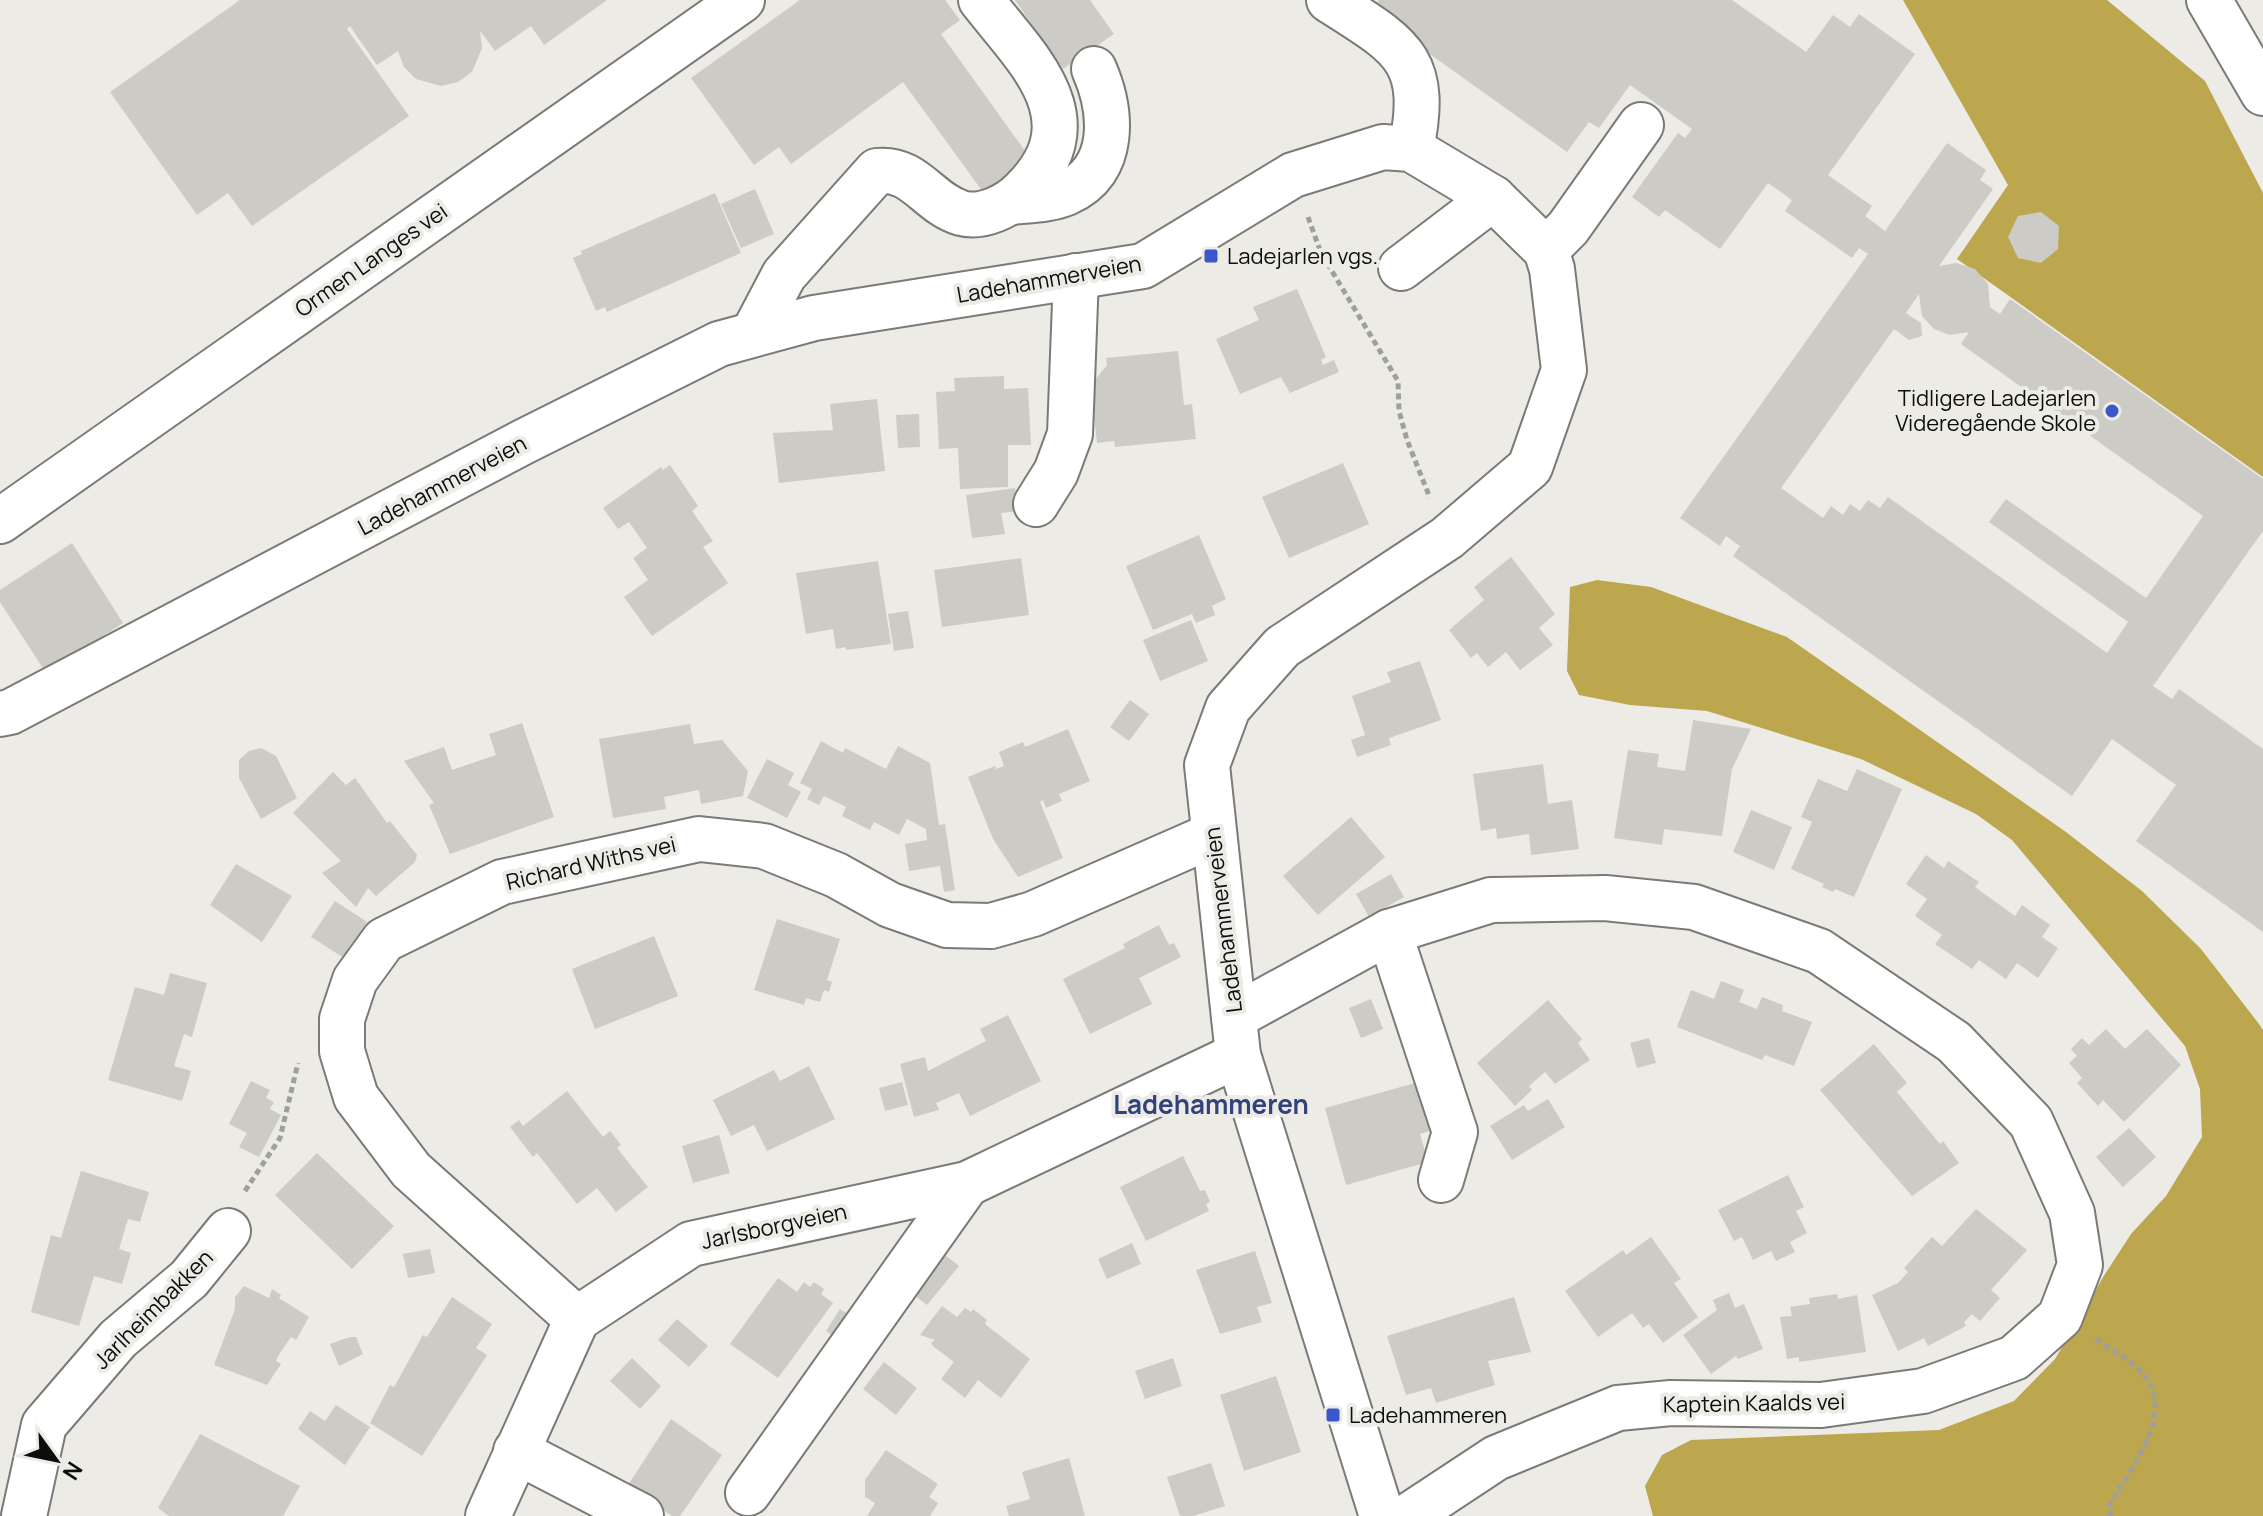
<svg xmlns="http://www.w3.org/2000/svg" width="2263" height="1516" viewBox="0 0 2263 1516" font-family="Manrope,sans-serif">
	<style>
		.forest { fill: #bca74e }
		.building { fill: #cccbc6; fill-rule: evenodd }
		.lines { fill: none; stroke-linecap: round; stroke-linejoin: round }
		.minor-casing { stroke: #7b7a76; stroke-width: 48 }
		.path { stroke: #9f9f9b; stroke-width: 5; stroke-dasharray: 6 4; stroke-linecap: butt }
		.minor { stroke: #fff; stroke-width: 44 }
		.poi-dot { fill: #3c57c9; stroke: #ecebe6; stroke-width: 3 }
		.labels { text-anchor: middle; dominant-baseline: central; stroke-width: 8; stroke-linejoin: round; paint-order: stroke }
		.poi-label { font-size: 22px; fill: #0d0d0b; stroke: #ecebe6; text-anchor: start }
		.street-label { font-size: 22px; fill: #0d0d0b; stroke: #ecebe6 }
		.quarter-label { font-size: 26px; font-weight: bold; fill: #31427c; stroke: #ecebe6 }
	</style>
	<rect width="100%" height="100%" fill="#ecebe6"/>
	<g class="forest">
		<polygon points="1903,0 2107,0 2205,81 2263,193 2263,477 1957,259 2008,185"/>
		<polygon points="1597,580 1651,587 1787,637 2066,832 2142,891 2201,949 2259,1024 2263,1030 2263,1516 1653,1516 1645,1486 1662,1455 1691,1440 1939,1430 2014,1401 2055,1359 2105,1274 2131,1234 2166,1196 2202,1137 2200,1089 2185,1046 2012,840 1976,814 1861,759 1707,711 1630,705 1579,695 1567,671 1570,587"/>
	</g>
	<g class="building">
		<polygon points="240,0 607,0 544,45 531,26 495,51 480,31 482,48 472,72 458,82 441,86 416,79 404,67 398,51 377,65 350,26 347,29 409,116 252,226 228,193 197,215 110,92"/>
		<polygon points="800,0 945,0 960,20 941,34 1030,158 983,192 903,82 791,164 779,147 754,165 691,78"/>
		<polygon points="1015,0 1090,0 1114,34 1063,69"/>
		<path d="M 1379,0 L 1732,0 L 1806,52 L 1833,15 L 1850,27 L 1859,14 L 1915,54 L 1828,175 L 1872,206 L 1865,216 L 1885,231 L 1947,143 L 1986,170 L 1980,180 L 1993,189 L 1939,266 L 1956,263 L 1975,269 L 1988,284 L 1990,307 L 2000,314 L 2010,299 L 2263,479 L 2263,531 L 2153,686 L 2172,699 L 2179,689 L 2263,749 L 2263,932 L 2136,841 L 2176,785 L 2112,739 L 2072,796 L 1733,556 L 1740,546 L 1726,536 L 1720,546 L 1680,518 L 1868,254 L 1859,248 L 1852,258 L 1785,211 L 1792,200 L 1768,183 L 1720,249 L 1665,210 L 1659,217 L 1632,197 L 1678,133 L 1685,138 L 1692,129 L 1630,85 L 1599,128 L 1589,122 L 1567,152 L 1371,12 ZM 1919,294 L 1922,316 L 1934,329 L 1950,335 L 1969,332 L 1961,344 L 2203,516 L 2146,598 L 2006,499 L 1989,522 L 2128,622 L 2107,653 L 1888,497 L 1880,508 L 1868,500 L 1860,511 L 1850,504 L 1843,515 L 1831,506 L 1823,518 L 1781,488 L 1894,329 L 1909,340 L 1922,336 L 1921,323 L 1906,313 Z"/>
		<polygon points="755,189 774,234 741,248 721,204"/>
		<polygon points="715,193 741,253 607,312 605,307 596,311 573,258 582,254 581,251"/>
		<polygon points="2041,212 2059,226 2058,249 2041,263 2018,258 2008,237 2018,216"/>
		<polygon points="1297,289 1326,357 1321,360 1323,365 1334,360 1339,372 1290,393 1281,377 1240,394 1216,339 1259,320 1253,307"/>
		<polygon points="1178,351 1184,405 1192,404 1196,439 1115,447 1114,441 1097,443 1091,385 1107,365 1106,358"/>
		<polygon points="1004,376 1004,389 1028,388 1031,445 1008,445 1008,487 960,489 958,448 939,449 936,392 955,391 954,378"/>
		<polygon points="877,399 885,471 779,483 773,433 833,430 830,404"/>
		<polygon points="919,414 920,447 898,448 896,415"/>
		<polygon points="1343,463 1369,524 1289,558 1262,497"/>
		<polygon points="670,465 698,506 692,511 713,541 703,547 728,583 652,636 624,597 648,580 633,558 647,548 629,522 618,529 603,508 661,467 663,470"/>
		<polygon points="1015,488 1018,511 1001,513 1005,534 972,538 966,495"/>
		<polygon points="1199,535 1226,599 1212,606 1215,615 1196,623 1192,614 1153,630 1126,566"/>
		<polygon points="72,543 123,623 46,673 0,602 0,590"/>
		<polygon points="1511,557 1555,614 1539,628 1553,645 1520,670 1506,652 1488,667 1477,653 1471,658 1449,630 1484,600 1474,587"/>
		<polygon points="1021,558 1029,615 942,627 934,570"/>
		<polygon points="878,561 891,644 846,650 846,647 836,649 833,629 806,634 796,573"/>
		<polygon points="908,611 914,648 894,651 888,614"/>
		<polygon points="1191,620 1208,661 1160,681 1143,640"/>
		<polygon points="1420,661 1441,720 1389,738 1391,745 1357,757 1351,740 1365,735 1352,696 1391,682 1387,672"/>
		<polygon points="1130,700 1149,714 1129,741 1110,727"/>
		<polygon points="1693,720 1751,729 1732,769 1722,836 1664,829 1662,845 1614,838 1628,750 1659,754 1657,767 1685,771"/>
		<polygon points="522,723 554,817 450,854 429,805 434,803 404,761 444,747 452,770 496,755 489,734"/>
		<polygon points="690,724 694,744 722,740 748,771 743,796 701,804 699,790 664,797 666,809 613,818 599,739"/>
		<polygon points="1068,729 1090,781 1059,794 1062,801 1046,808 1043,800 1040,802 1063,858 1018,877 993,839 968,777 995,766 996,769 1004,766 999,752 1023,742 1025,747"/>
		<polygon points="821,741 843,753 845,748 886,769 898,746 930,763 939,825 945,824 955,890 944,892 940,866 909,871 905,844 927,840 926,829 907,819 899,835 874,822 870,830 842,816 846,807 824,796 819,805 807,799 812,789 800,783"/>
		<polygon points="261,748 276,756 297,798 261,819 239,778 239,760 249,751"/>
		<polygon points="767,759 794,773 788,785 801,792 787,818 747,798"/>
		<polygon points="1543,764 1548,804 1572,800 1579,849 1531,855 1529,834 1497,839 1496,828 1481,831 1473,774"/>
		<polygon points="1857,769 1902,789 1854,897 1835,889 1833,892 1822,887 1824,884 1791,869 1812,822 1801,817 1818,779 1847,791"/>
		<polygon points="333,772 346,785 355,778 387,823 390,821 417,855 415,862 376,896 368,888 356,907 322,873 341,861 293,813"/>
		<polygon points="1751,810 1792,827 1774,870 1733,852"/>
		<polygon points="1351,817 1385,857 1318,915 1283,876"/>
		<polygon points="1926,855 1944,868 1948,861 1979,882 1975,887 2015,916 2022,905 2050,925 2042,937 2058,948 2038,978 2017,963 2006,979 1979,960 1972,969 1935,944 1942,935 1915,916 1927,899 1906,884"/>
		<polygon points="236,864 292,896 262,942 210,905"/>
		<polygon points="1391,874 1404,897 1369,917 1356,894"/>
		<polygon points="335,901 367,922 344,958 311,937"/>
		<polygon points="777,919 840,939 827,980 832,982 829,992 824,990 820,1002 806,998 804,1005 754,990"/>
		<polygon points="1159,925 1169,945 1174,943 1181,957 1139,978 1152,1004 1090,1034 1063,979 1125,948 1123,944"/>
		<polygon points="654,936 678,996 595,1029 572,969"/>
		<polygon points="170,973 207,983 192,1037 184,1034 174,1066 191,1071 182,1101 108,1080 135,987 164,995"/>
		<polygon points="1721,981 1744,990 1739,1002 1757,1009 1762,997 1783,1005 1782,1011 1812,1022 1794,1066 1765,1055 1762,1060 1677,1027 1691,990 1714,999"/>
		<polygon points="1371,999 1383,1029 1361,1038 1349,1008"/>
		<polygon points="1548,1000 1582,1039 1578,1043 1590,1060 1555,1084 1545,1072 1529,1086 1532,1090 1515,1106 1477,1063"/>
		<polygon points="1008,1015 1041,1081 970,1116 959,1093 936,1103 939,1110 914,1117 900,1064 925,1057 928,1071 986,1041 980,1029"/>
		<polygon points="2106,1029 2125,1049 2147,1029 2181,1065 2124,1122 2103,1100 2098,1106 2077,1083 2082,1078 2069,1063 2077,1056 2071,1049 2082,1038 2089,1045"/>
		<polygon points="1649,1038 1656,1063 1637,1068 1630,1043"/>
		<polygon points="1874,1044 1907,1083 1897,1092 1940,1144 1943,1141 1959,1163 1912,1196 1820,1090"/>
		<polygon points="809,1066 835,1119 767,1151 754,1125 731,1136 713,1100 774,1070 780,1081"/>
		<polygon points="1426,1080 1439,1128 1420,1134 1428,1162 1346,1185 1325,1108"/>
		<polygon points="251,1081 270,1090 266,1098 274,1102 270,1109 281,1115 259,1157 239,1147 247,1133 229,1124"/>
		<polygon points="902,1082 908,1105 885,1111 879,1088"/>
		<polygon points="567,1091 603,1137 610,1131 621,1145 617,1148 648,1187 616,1212 597,1188 577,1204 537,1153 533,1157 510,1127 519,1120 523,1126"/>
		<polygon points="1548,1099 1565,1127 1512,1160 1490,1126 1524,1105 1528,1111"/>
		<polygon points="2129,1128 2156,1157 2123,1187 2096,1157"/>
		<polygon points="719,1135 730,1173 693,1183 682,1146"/>
		<polygon points="317,1153 394,1226 352,1269 275,1195"/>
		<polygon points="1183,1156 1200,1191 1205,1190 1210,1202 1206,1204 1209,1211 1146,1241 1120,1187"/>
		<polygon points="81,1171 149,1192 140,1222 128,1219 119,1249 131,1253 122,1284 94,1276 79,1326 31,1312 51,1235 61,1238"/>
		<polygon points="1788,1175 1804,1207 1796,1211 1807,1233 1790,1242 1795,1252 1776,1261 1771,1251 1753,1260 1742,1237 1734,1241 1718,1210"/>
		<polygon points="1976,1209 2027,1250 1991,1290 2000,1298 1980,1321 1972,1314 1964,1322 1966,1326 1928,1346 1924,1338 1898,1351 1872,1295 1898,1283 1908,1272 1904,1268 1932,1237 1942,1246"/>
		<polygon points="1651,1237 1681,1279 1674,1283 1698,1317 1663,1343 1649,1324 1643,1328 1632,1313 1598,1337 1565,1291 1623,1250 1626,1255"/>
		<polygon points="1132,1243 1141,1264 1107,1279 1098,1259"/>
		<polygon points="430,1249 435,1273 408,1278 403,1254"/>
		<polygon points="940,1251 959,1266 927,1305 908,1290"/>
		<polygon points="1255,1251 1272,1303 1257,1307 1262,1322 1220,1334 1196,1270"/>
		<polygon points="778,1278 797,1292 804,1282 810,1287 814,1282 824,1289 821,1294 833,1303 778,1378 730,1344"/>
		<polygon points="244,1286 269,1298 272,1289 281,1295 279,1298 309,1317 296,1340 291,1337 278,1356 276,1361 281,1364 267,1385 214,1365 235,1309 235,1297"/>
		<polygon points="1729,1293 1735,1308 1744,1304 1763,1349 1738,1359 1736,1356 1711,1374 1683,1335 1717,1310 1713,1300"/>
		<polygon points="1837,1294 1838,1299 1857,1295 1866,1352 1799,1362 1799,1357 1787,1359 1780,1317 1792,1316 1790,1307 1810,1304 1809,1298"/>
		<polygon points="452,1297 492,1324 476,1348 487,1355 422,1456 370,1423 390,1385 394,1387 423,1335 427,1337"/>
		<polygon points="1514,1297 1531,1352 1488,1361 1495,1385 1436,1403 1431,1388 1406,1395 1387,1336"/>
		<polygon points="942,1306 957,1317 965,1308 971,1312 973,1309 987,1320 985,1324 1030,1359 1001,1398 978,1380 965,1398 941,1379 954,1362 934,1347 931,1343 935,1340 920,1335"/>
		<polygon points="840,1309 853,1317 838,1339 826,1331"/>
		<polygon points="677,1319 708,1346 689,1367 658,1340"/>
		<polygon points="350,1337 356,1337 363,1354 339,1366 330,1344"/>
		<polygon points="632,1358 661,1386 640,1409 610,1381"/>
		<polygon points="1173,1358 1182,1386 1145,1399 1135,1371"/>
		<polygon points="884,1362 917,1388 896,1415 863,1389"/>
		<polygon points="1276,1376 1301,1452 1244,1471 1220,1395"/>
		<polygon points="336,1405 370,1427 345,1465 298,1429 310,1411 325,1421"/>
		<polygon points="671,1419 722,1455 680,1516 672,1516 628,1485"/>
		<polygon points="200,1434 300,1486 283,1516 169,1516 158,1508"/>
		<polygon points="886,1450 938,1484 929,1497 938,1503 930,1516 867,1516 875,1503 865,1497 865,1480"/>
		<polygon points="1069,1458 1085,1516 1009,1516 1006,1506 1030,1499 1022,1472"/>
		<polygon points="1211,1463 1225,1506 1193,1516 1180,1516 1167,1477"/>
	</g>
	<g class="lines">
		<g class="minor-casing">
			<g id="minor">
				<path d="M 1329,0 C 1401,46 1430,58 1411,149"/>
				<polyline points="2209,0 2263,93"/>
				<path d="M 1011,202 C 1029,200 1050,200 1066,193 C 1118,171 1112,110 1094,69"/>
				<polyline points="1546,250 1568,228 1641,125"/>
				<polyline points="1401,268 1493,198"/>
				<path d="M 753,334 L 784,275 L 877,171 C 915,167 928,203 961,213 C 982,219 1008,206 1022,192 C 1096,120 1028,60 981,0"/>
				<polyline points="1036,504 1056,472 1070,434 1076,276"/>
				<polyline points="0,521 742,0"/>
				<polyline points="0,714 10,712 523,442 719,344 814,318 1143,266 1293,175 1383,147 1411,149 1493,198 1546,250 1552,269 1564,370 1530,467 1447,538 1282,647 1228,708 1207,765 1238,1055 1382,1516"/>
				<polyline points="1389,932 1455,1132 1441,1180"/>
				<polyline points="1234,1017 1389,932 1491,900 1605,898 1694,907 1819,951 1954,1042 2031,1122 2072,1213 2080,1265 2060,1317 2014,1358 1923,1391 1821,1405 1671,1403 1618,1408 1496,1458 1408,1516"/>
				<polyline points="577,1319 411,1170 356,1097 342,1051 342,1019 355,980 384,940 502,882 699,839 764,846 836,875 890,905 947,925 991,926 1033,914 1213,835"/>
				<polyline points="516,1451 641,1516"/>
				<polyline points="748,1493 967,1184"/>
				<polyline points="24,1516 44,1425 118,1339 189,1279 228,1231"/>
				<polyline points="488,1516 577,1319 691,1244 967,1184 1238,1055"/>
			</g>
		</g>
		<g class="path">
			<polyline points="1308,217 1321,253 1398,381 1399,411 1407,440 1430,498"/>
			<polyline points="245,1191 280,1138 298,1063"/>
			<path d="M 2096,1339 C 2114,1352 2143,1366 2152,1388 C 2167,1426 2127,1474 2109,1506 L 2111,1516"/>
		</g>
		<use href="#minor" class="minor"/>
	</g>
	<g class="poi-dot">
		<rect x="1203" y="248" width="16" height="16" rx="4"/>
		<circle cx="2112" cy="411" r="8"/>
		<rect x="1325" y="1407" width="16" height="16" rx="4"/>
	</g>
	<g class="labels">
		<g class="poi-label">
			<text x="1227" y="256">Ladejarlen vgs.</text>
			<text x="2096" y="398" text-anchor="end">Tidligere Ladejarlen<tspan x="2096" dy="25">Videregående Skole</tspan></text>
			<text x="1349" y="1415">Ladehammeren</text>
		</g>
		<g class="street-label">
			<text transform="translate(371 260) rotate(-35)">Ormen Langes vei</text>
			<text transform="translate(1049 279) rotate(-10)">Ladehammerveien</text>
			<text transform="translate(442 485) rotate(-28)">Ladehammerveien</text>
			<text transform="translate(591 863) rotate(-13)">Richard Withs vei</text>
			<text transform="translate(1223 920) rotate(-97)">Ladehammerveien</text>
			<text transform="translate(774 1226) rotate(-12)">Jarlsborgveien</text>
			<text transform="translate(153 1309) rotate(-45)">Jarlheimbakken</text>
			<text transform="translate(1754 1403) rotate(-1)">Kaptein Kaalds vei</text>
		</g>
		<g class="quarter-label">
			<text x="1211" y="1104">Ladehammeren</text>
		</g>
	</g>
	<g transform="translate(56 1460) rotate(123)" stroke="#ecebe6" stroke-width="6" paint-order="stroke">
	<path d="M0-6L14 30L0 20L-14 30Z" fill="#0d0d0b"/>
	<text y="-12" font-size="22" font-weight="bold" text-anchor="middle" fill="#0d0d0b">N</text>
	</g>
</svg>
